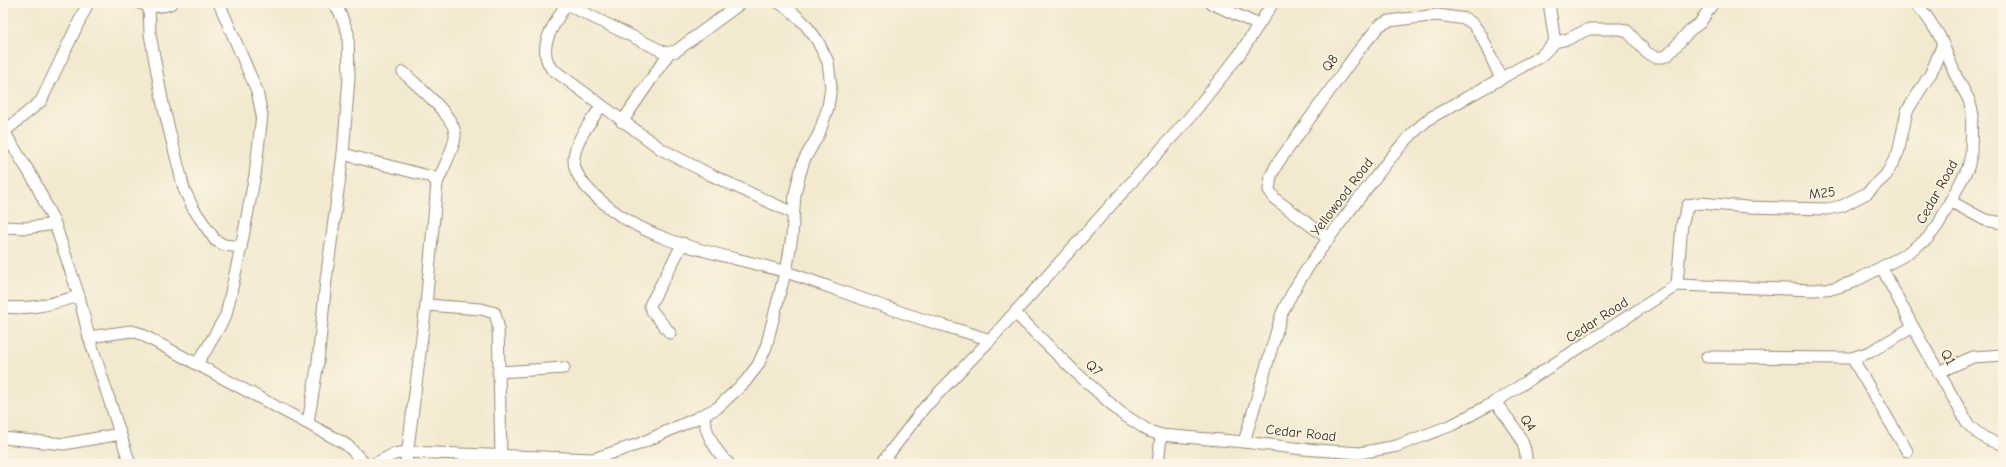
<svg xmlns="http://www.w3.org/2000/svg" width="2006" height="467" viewBox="0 0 2006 467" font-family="'Comic Neue',sans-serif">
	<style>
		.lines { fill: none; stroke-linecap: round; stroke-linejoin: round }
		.minor-casing { stroke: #968a76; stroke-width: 13 }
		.minor { stroke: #fff; stroke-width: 11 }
		.labels { text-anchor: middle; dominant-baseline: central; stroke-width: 3.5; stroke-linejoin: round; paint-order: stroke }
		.street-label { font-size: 14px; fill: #3b2a1e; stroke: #fcf5e5 }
	</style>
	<rect width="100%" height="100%" fill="#fcf5e5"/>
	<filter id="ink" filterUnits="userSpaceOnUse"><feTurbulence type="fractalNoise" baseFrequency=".025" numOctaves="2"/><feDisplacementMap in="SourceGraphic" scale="8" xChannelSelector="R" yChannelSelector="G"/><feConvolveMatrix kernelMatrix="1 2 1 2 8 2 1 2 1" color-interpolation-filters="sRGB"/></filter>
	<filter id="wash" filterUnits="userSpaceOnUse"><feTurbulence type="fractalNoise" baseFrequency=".012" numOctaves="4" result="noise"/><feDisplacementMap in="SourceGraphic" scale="16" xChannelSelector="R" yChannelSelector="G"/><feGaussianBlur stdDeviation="0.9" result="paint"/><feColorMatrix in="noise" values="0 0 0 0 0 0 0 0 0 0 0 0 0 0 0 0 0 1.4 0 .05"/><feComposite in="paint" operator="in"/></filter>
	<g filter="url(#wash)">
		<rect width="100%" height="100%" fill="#f2e9cf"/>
	</g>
	<g filter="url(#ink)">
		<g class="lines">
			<g class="minor-casing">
				<g id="minor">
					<path d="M 139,3 C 150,7 161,8 172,3"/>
					<polyline points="564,3 666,53 676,51 741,3"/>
					<polyline points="1211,3 1259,25"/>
					<polyline points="1549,3 1555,42"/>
					<path d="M 566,4 C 555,24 536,46 551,68 L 661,149 L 711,175 L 793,213"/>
					<polyline points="149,6 150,34 163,105 184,189 193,208 215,240 224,245 241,247"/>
					<path d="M 403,72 C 416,85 458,118 455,137 C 453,152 443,168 437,183"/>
					<path d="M 601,106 C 590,124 567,148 576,171 C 581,182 590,192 599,199 C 650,246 722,253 786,272 C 820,283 855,297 889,308 C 922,320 957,329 990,340"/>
					<polyline points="622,122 669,53"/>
					<polyline points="3,130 34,180 55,224 79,296 89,337 130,464"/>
					<polyline points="4,132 41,101 88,3"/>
					<polyline points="343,154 432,177 437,183 426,305 406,464"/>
					<polyline points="1950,201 1985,220 2003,223"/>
					<polyline points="3,227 26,228 55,224"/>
					<polyline points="1329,239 1275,199 1269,190 1271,176 1277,164 1359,50 1380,25 1389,21 1437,15 1466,19 1473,24 1481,35 1501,79"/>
					<path d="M 1882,268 L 1913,327 L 1968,424 C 1978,435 1988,442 2003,444"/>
					<polyline points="1677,285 1682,224 1688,205 1700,203 1747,207 1827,209 1842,206 1867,193 1886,175 1898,153 1907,111 1931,73 1943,44"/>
					<polyline points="426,305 481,309 495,313 498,325 501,456"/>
					<path d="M 3,307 C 32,310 51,304 79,296"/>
					<polyline points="1015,313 1071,368 1121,413 1149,431 1161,435 1244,442 1303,449 1360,453 1397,446 1452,425 1495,402 1677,285 1813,290 1835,288 1853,282 1903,256 1927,239 1938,225 1968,168 1971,154 1972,111 1969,100 1956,76 1939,35 1925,14 1914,3"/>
					<polyline points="670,333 652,311 650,305 683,243"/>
					<polyline points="89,337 131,331 139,333 342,442 348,446 365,464"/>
					<polyline points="1707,357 1852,358 1870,352 1913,327"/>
					<polyline points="1852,358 1907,451"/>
					<polyline points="196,364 206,350 226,315 241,247 255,175 262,115 257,91 219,3"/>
					<polyline points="498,372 564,368"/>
					<polyline points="1939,372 1973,357 2003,355"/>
					<path d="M 1495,402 C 1509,421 1528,439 1526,464"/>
					<path d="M 704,414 C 704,432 716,452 729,464"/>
					<polyline points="308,423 318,362 326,280 343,154 349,78 348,33 339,11 333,3"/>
					<polyline points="3,438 64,444 120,434"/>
					<path d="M 1244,442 L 1282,313 C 1301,272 1330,237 1357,201 C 1380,172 1401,141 1430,118 L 1541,56 L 1555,42 L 1568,39 L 1589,29 L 1621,29 L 1627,31 L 1647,53 L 1655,57 L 1663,57 L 1668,55 L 1690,30 L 1700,23 L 1713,3"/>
					<polyline points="374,464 394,454 407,452 593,459 639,444 697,418 717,408 745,382 758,365 766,347 788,261 792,236 795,194 799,177 804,160 819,134 828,107 831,87 828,62 817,40 805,24 789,9 779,3"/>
					<polyline points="881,464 924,408 990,340 1190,117 1239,55 1273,3"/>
					<polyline points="1158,464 1161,435"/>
				</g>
			</g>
			<use href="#minor" class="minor"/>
		</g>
	</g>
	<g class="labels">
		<g class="street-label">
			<text transform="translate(1330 63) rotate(-54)">Q8</text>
			<text transform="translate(1937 192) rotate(-61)">Cedar Road</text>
			<text transform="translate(1822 193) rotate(-6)">M25</text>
			<text transform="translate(1342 197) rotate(-53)">Yellowood Road</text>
			<text transform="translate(1597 320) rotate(-33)">Cedar Road</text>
			<text transform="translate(1948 357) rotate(60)">Q1</text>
			<text transform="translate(1094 368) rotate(42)">Q7</text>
			<text transform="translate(1528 423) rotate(56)">Q4</text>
			<text transform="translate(1301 433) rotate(6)">Cedar Road</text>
		</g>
	</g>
	<rect width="2006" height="467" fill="none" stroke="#fcf5e5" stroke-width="16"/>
</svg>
